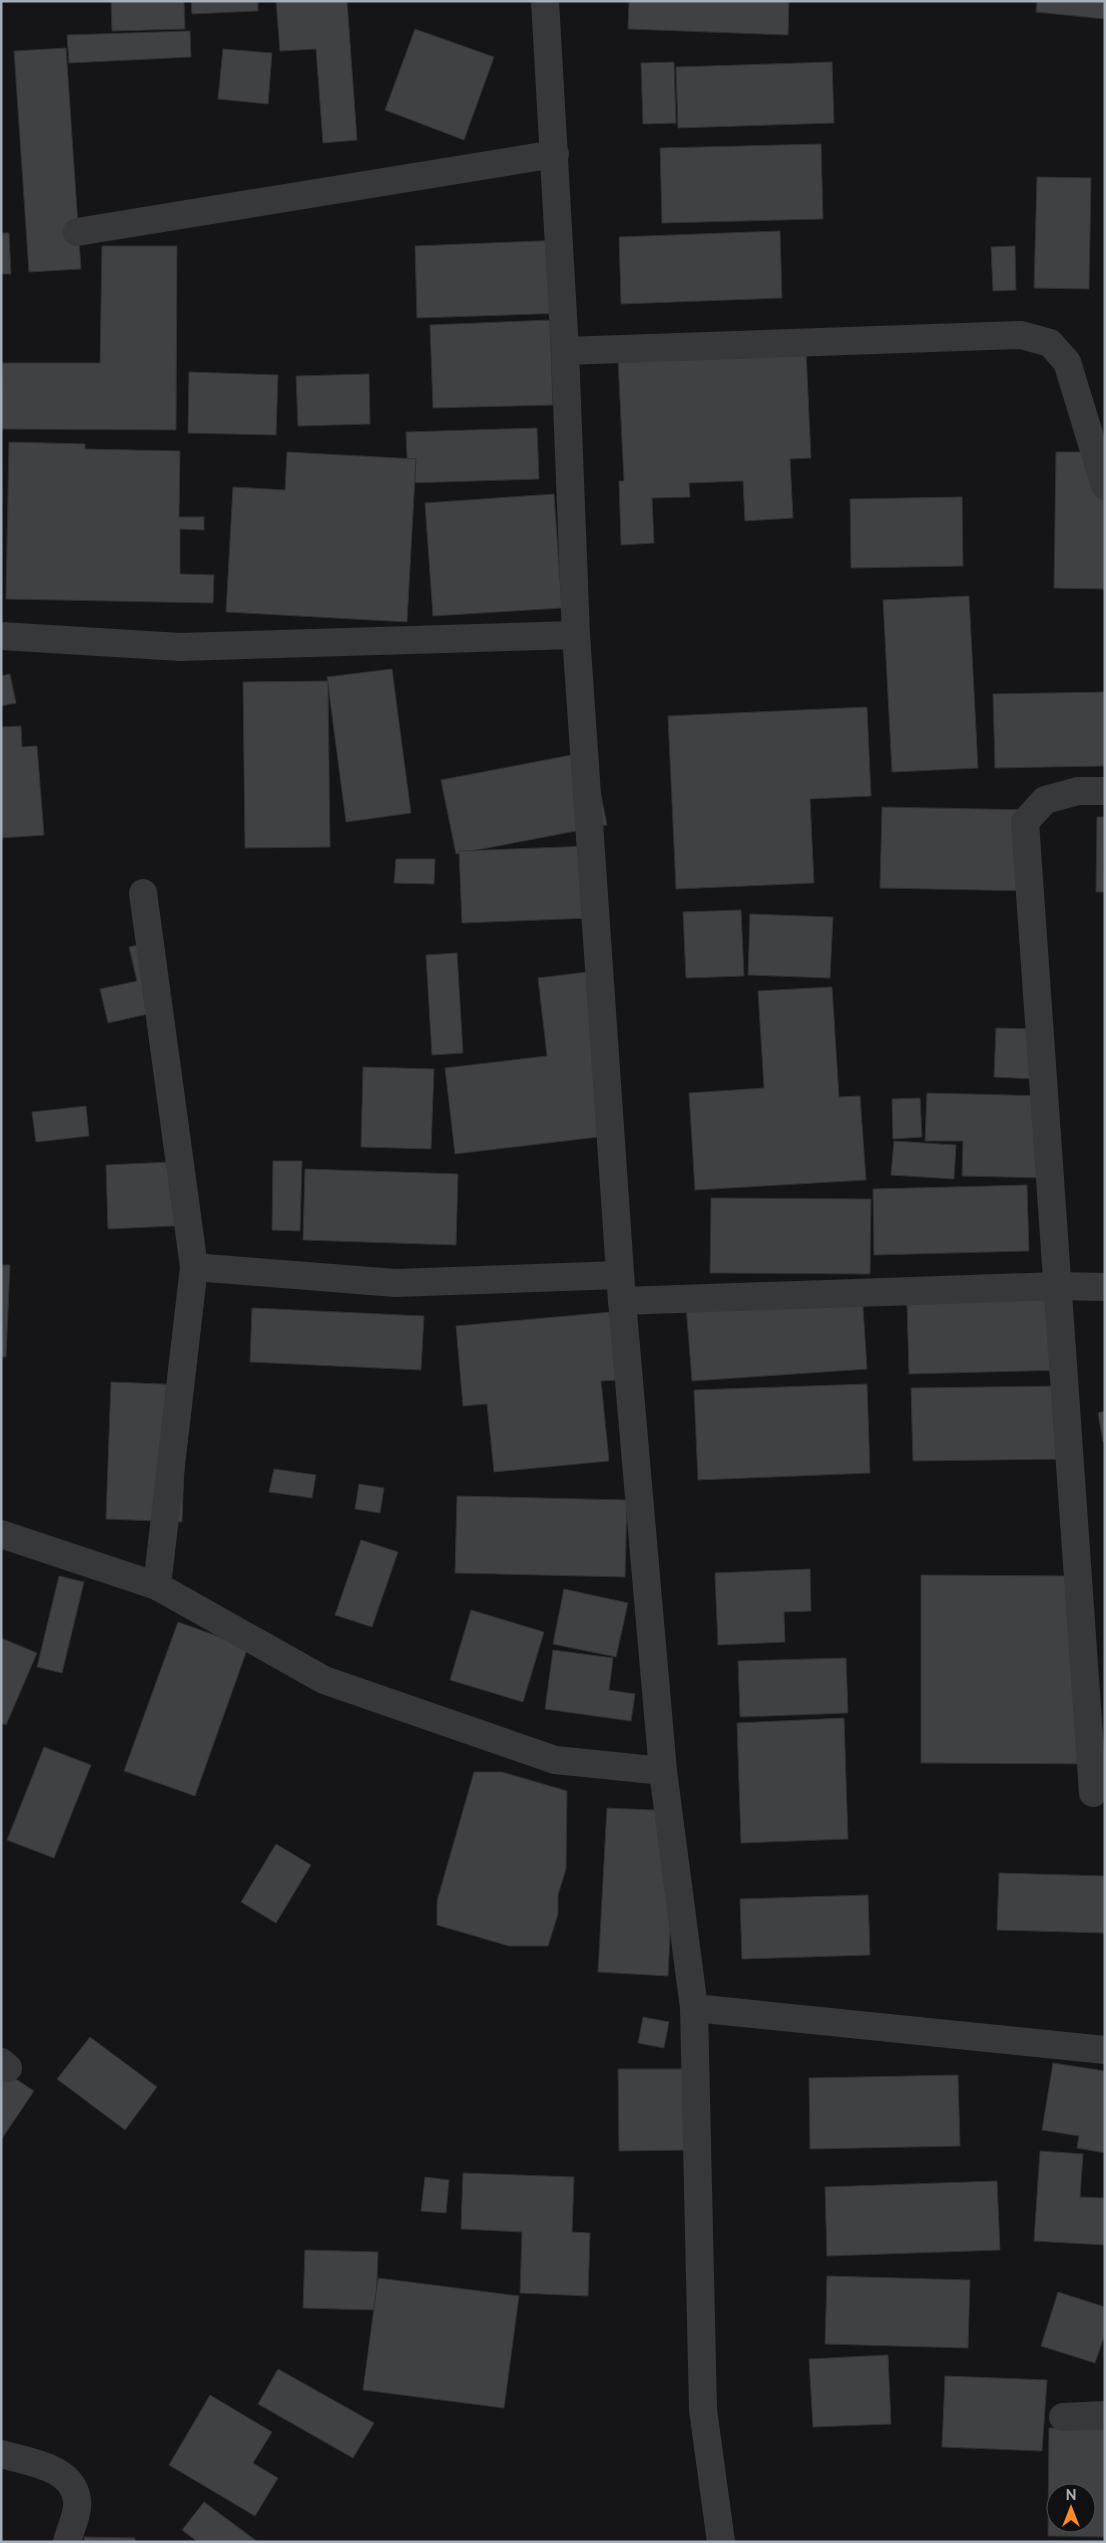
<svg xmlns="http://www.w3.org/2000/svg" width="1106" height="2543" viewBox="0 0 1106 2543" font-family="Raleway,sans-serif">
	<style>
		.building { fill: #3f4144; stroke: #2f3033; fill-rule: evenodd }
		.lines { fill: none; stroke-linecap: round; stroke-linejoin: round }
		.minor { stroke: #36383c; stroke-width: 28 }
	</style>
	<rect width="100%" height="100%" fill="#151517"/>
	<g class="building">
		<polygon points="111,1 184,1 185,29 112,31"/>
		<polygon points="191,1 258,1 258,11 192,14"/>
		<polygon points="276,1 347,1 357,140 323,143 316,49 280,51"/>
		<polygon points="629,1 789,1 788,35 628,29"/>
		<polygon points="1037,1 1105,1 1105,19 1036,12"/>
		<polygon points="415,29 494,57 464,140 385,110"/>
		<polygon points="190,31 191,57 69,63 67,35"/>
		<polygon points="66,48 81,269 29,272 14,51"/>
		<polygon points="223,49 272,53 268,104 218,99"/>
		<polygon points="674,62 676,123 643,124 641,63"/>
		<polygon points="832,62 834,123 678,128 676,67"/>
		<polygon points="821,144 823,219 662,223 660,148"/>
		<polygon points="1037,177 1091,178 1089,289 1034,288"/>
		<polygon points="780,231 782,298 621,304 619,237"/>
		<polygon points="1,233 9,233 11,274 1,274"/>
		<polygon points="564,240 567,313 417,318 415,246"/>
		<polygon points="102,246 177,246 176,430 1,429 2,363 100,363"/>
		<polygon points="1015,246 1016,290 993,291 991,247"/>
		<polygon points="550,320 553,405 433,408 430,325"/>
		<polygon points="806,351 811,458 790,459 793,518 745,521 743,481 689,483 690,497 652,498 654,543 621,545 619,481 624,481 618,360"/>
		<polygon points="189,372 278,375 276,435 188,433"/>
		<polygon points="369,374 370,424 298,426 296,376"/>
		<polygon points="537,428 539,479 408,483 406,432"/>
		<polygon points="9,442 85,444 85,449 180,451 179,517 204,517 204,530 180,529 180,574 214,575 213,603 6,599"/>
		<polygon points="287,452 416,459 407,622 226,612 233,487 285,490"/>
		<polygon points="1056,452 1105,452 1105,589 1054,588"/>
		<polygon points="554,494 562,608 433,616 425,503"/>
		<polygon points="962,497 963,566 851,568 850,499"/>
		<polygon points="969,596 978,768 892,772 883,600"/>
		<polygon points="392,669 411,813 346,822 327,677"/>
		<polygon points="10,674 16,703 1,706 1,676"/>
		<polygon points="328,681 330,847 245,848 243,682"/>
		<polygon points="1105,692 1105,766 995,768 993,694"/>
		<polygon points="867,707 871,796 810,799 814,883 676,889 668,716"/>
		<polygon points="21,726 22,747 37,746 44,835 1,838 1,727"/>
		<polygon points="592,751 607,825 456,854 441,780"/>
		<polygon points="882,807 1034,810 1033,891 880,888"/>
		<polygon points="1097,817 1105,817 1105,892 1096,892"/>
		<polygon points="590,846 592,918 462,923 459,851"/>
		<polygon points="396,859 435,859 434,884 394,883"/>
		<polygon points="741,910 744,976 686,978 683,912"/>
		<polygon points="750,914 833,917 830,978 748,975"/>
		<polygon points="154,941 170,1009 108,1023 100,989 137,981 129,947"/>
		<polygon points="457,953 463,1053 432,1055 426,955"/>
		<polygon points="595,971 615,1135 455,1154 445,1068 547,1056 538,978"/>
		<polygon points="832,987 839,1097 860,1096 866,1180 695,1190 689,1093 764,1088 758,991"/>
		<polygon points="996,1028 1038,1029 1036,1079 994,1077"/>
		<polygon points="363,1067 434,1069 431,1149 361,1147"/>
		<polygon points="927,1093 1048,1096 1046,1178 962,1176 963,1141 925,1141"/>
		<polygon points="920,1098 922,1137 893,1139 892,1099"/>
		<polygon points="86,1106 89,1136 36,1142 32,1112"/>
		<polygon points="894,1141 956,1145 954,1179 891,1175"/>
		<polygon points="192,1161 194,1225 108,1229 106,1165"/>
		<polygon points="273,1161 302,1161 300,1231 272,1230"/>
		<polygon points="305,1169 458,1174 456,1245 303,1240"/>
		<polygon points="1027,1185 1029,1251 874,1255 873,1189"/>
		<polygon points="711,1198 871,1199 870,1274 710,1273"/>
		<polygon points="1,1265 10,1265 6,1357 1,1357"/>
		<polygon points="862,1292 867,1369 692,1381 686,1305"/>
		<polygon points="1063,1299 1065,1370 909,1374 907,1303"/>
		<polygon points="252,1308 424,1316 421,1370 250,1362"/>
		<polygon points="611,1312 617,1380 601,1381 609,1461 494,1472 487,1404 463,1406 456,1326"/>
		<polygon points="111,1382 187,1385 182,1522 106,1519"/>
		<polygon points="867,1384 870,1473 698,1480 694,1390"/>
		<polygon points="1064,1386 1066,1459 913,1461 911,1388"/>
		<polygon points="1105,1411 1105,1442 1103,1442 1098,1413"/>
		<polygon points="274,1469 316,1475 312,1498 269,1492"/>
		<polygon points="359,1484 384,1488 380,1513 355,1509"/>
		<polygon points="457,1496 627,1500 625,1577 455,1573"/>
		<polygon points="361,1540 398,1552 372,1627 335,1615"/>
		<polygon points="810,1569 811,1611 784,1612 785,1642 718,1645 715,1573"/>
		<polygon points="921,1575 1077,1576 1095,1764 921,1763"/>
		<polygon points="59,1576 84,1582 62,1673 37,1667"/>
		<polygon points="564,1589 628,1603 616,1657 553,1644"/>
		<polygon points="471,1610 544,1632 523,1702 450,1680"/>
		<polygon points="178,1622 248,1647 195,1796 124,1771"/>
		<polygon points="1,1638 37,1653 6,1725 1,1723"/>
		<polygon points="553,1650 613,1658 609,1690 635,1694 631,1721 545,1709"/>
		<polygon points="846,1658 848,1713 740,1717 738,1661"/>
		<polygon points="844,1718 848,1839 741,1843 737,1723"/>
		<polygon points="44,1747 91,1765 54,1858 7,1840"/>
		<polygon points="474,1772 502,1772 567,1791 566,1869 558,1895 558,1914 548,1946 509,1946 437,1925 437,1901"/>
		<polygon points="607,1808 676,1811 668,1976 598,1972"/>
		<polygon points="276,1844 311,1865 276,1923 241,1902"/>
		<polygon points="999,1873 1105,1876 1105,1933 997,1930"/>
		<polygon points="868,1895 870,1955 742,1959 740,1899"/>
		<polygon points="643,2017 669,2022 664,2048 638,2043"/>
		<polygon points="90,2037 157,2087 125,2130 57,2079"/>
		<polygon points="1053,2063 1105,2071 1105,2153 1077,2148 1079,2136 1042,2130"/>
		<polygon points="1,2069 34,2091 1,2140"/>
		<polygon points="618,2069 688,2069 689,2150 619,2151"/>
		<polygon points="958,2075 960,2146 810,2149 809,2078"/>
		<polygon points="1040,2151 1083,2154 1080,2197 1105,2198 1105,2245 1034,2241"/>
		<polygon points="463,2173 574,2177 572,2232 590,2233 588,2296 520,2293 522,2232 461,2229"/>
		<polygon points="425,2177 449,2180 446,2213 421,2211"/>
		<polygon points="997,2181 1000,2250 827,2256 825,2187"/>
		<polygon points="305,2250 378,2252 376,2310 303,2308"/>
		<polygon points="827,2276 970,2280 968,2348 825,2344"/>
		<polygon points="378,2278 519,2296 504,2408 363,2390"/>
		<polygon points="1058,2292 1105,2307 1105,2334 1095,2363 1041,2346"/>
		<polygon points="888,2355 891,2424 813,2427 809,2359"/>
		<polygon points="278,2369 374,2423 353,2458 258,2404"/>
		<polygon points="945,2376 1047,2380 1042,2451 942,2447"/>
		<polygon points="210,2395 272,2432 253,2463 278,2478 255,2516 169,2465"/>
		<path d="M 1049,2428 L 1105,2429 L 1105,2537 L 1048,2536 ZM 1056,2493 L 1086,2493 L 1086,2523 L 1056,2523 Z"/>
		<polygon points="204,2502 258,2542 198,2542 182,2530"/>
		<polygon points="84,2537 135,2538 135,2542 84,2542"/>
	</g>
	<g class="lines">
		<g class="minor">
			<polyline points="545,1 565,351 576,635 622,1301 663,1771 694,2008 703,2410 721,2542"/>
			<polyline points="77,232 555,154"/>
			<polyline points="565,351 1021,335 1050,343 1067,362 1105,486"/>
			<polyline points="1,636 180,647 576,635"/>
			<polyline points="143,893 194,1267 157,1586"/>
			<polyline points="194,1267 395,1283 620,1275"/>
			<polyline points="622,1301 1058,1286 1105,1287"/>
			<polyline points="1,1534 157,1586 324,1680 555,1760 663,1771"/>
			<polyline points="1093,1793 1025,822 1045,800 1078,791 1105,791"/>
			<polyline points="694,2008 1105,2050"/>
			<polyline points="1,2062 8,2068"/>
			<polyline points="1063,2417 1105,2415"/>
			<path d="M 1,2454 C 27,2462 73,2466 77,2500 C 79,2512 70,2530 67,2542"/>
		</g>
	</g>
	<rect width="1106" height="2543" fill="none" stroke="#a6afb8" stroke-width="5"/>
	<g transform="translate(1071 2508)"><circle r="24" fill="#101012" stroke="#4c5054"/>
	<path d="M0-4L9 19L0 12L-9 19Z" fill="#fb8b29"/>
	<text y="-8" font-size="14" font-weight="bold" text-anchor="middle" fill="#a6afb8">N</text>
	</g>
</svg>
